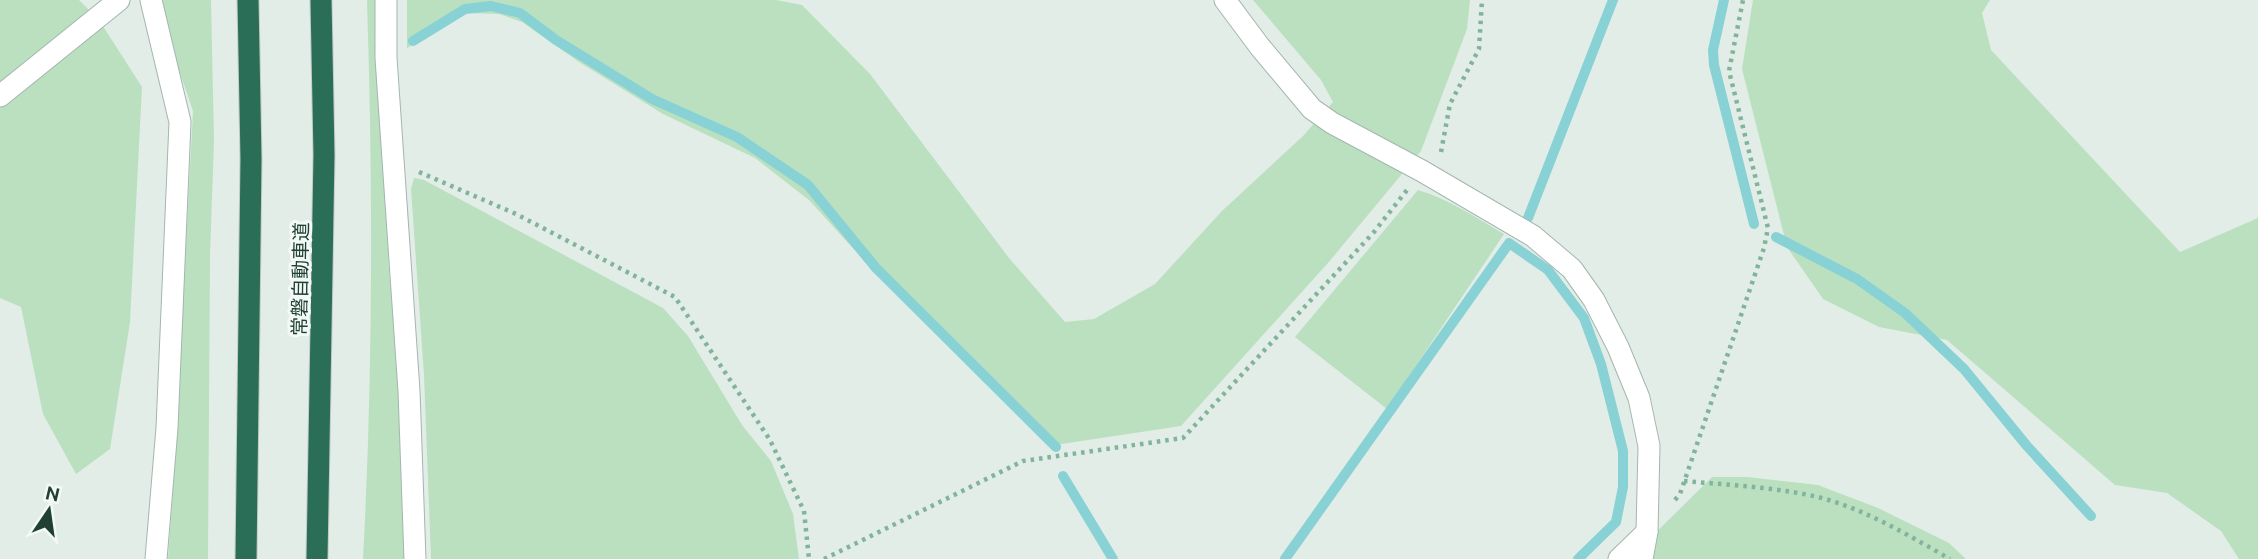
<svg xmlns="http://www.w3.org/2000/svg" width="2258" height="559" viewBox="0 0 2258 559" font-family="Ubuntu,'Noto Sans JP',sans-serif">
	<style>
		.green { fill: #bae0c0 }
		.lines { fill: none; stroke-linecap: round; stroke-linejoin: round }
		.stream { stroke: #88d2d5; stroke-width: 10 }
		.minor-casing { stroke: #a4b6ae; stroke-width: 23 }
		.motorway-casing { stroke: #c1cac6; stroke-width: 23 }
		.path { stroke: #81b39d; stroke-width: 4.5; stroke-dasharray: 3.5 5; stroke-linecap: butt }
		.minor { stroke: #fff; stroke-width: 21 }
		.motorway { stroke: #2b6e58; stroke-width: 21 }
		.labels { text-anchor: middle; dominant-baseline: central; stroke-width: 6; stroke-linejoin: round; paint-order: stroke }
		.street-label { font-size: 19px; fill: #214034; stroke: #f3f9f6 }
	</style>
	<rect width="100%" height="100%" fill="#e2ede7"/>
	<g class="green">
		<polygon points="0,0 79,0 99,20 142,87 130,322 110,449 76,474 43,414 21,307 0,298"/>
		<polygon points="160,0 211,0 214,141 210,255 208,559 168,559 173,491 193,111 162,20"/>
		<path d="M 367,0 L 377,0 L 389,271 L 400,377 L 404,559 L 363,559 C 373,373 373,186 367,0 Z"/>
		<polygon points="407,0 776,0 802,5 870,74 1009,258 1065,322 1094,319 1155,284 1222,211 1303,136 1333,102 1321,80 1253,0 1470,0 1467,29 1421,151 1328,263 1181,426 1048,446 869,266 809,200 755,158 663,114 579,62 522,22 499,14 465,13 407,48"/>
		<polygon points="1753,0 1990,0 1982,13 1991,50 2180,252 2258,218 2258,559 2239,559 2221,531 2167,493 2115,485 1947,340 1879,327 1823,299 1787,247 1742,69"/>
		<polygon points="414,178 424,180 663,308 688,336 742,425 771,461 793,514 799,559 431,559 424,375 411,189"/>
		<path d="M 1418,190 C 1449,199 1477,218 1504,234 L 1387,409 L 1295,337 Z"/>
		<polygon points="1712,477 1748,477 1818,485 1878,508 1949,543 1966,559 1629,559"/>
	</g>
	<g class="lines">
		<g class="stream">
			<polyline points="1724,0 1713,50 1714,65 1754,224"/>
			<polyline points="413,41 465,9 491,6 520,13 556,40 652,99 737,137 808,185 876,268 1056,447"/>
			<polyline points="1528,218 1613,0"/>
			<polyline points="1776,237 1857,279 1905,313 1964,369 2027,446 2091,516"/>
			<polyline points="1509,243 1548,270 1584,318 1601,364 1623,451 1623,487 1616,522 1578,559"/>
			<polyline points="1063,476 1113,559"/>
			<polyline points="1285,559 1507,246"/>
		</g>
		<g class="minor-casing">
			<g id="minor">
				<polyline points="151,0 180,122 167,428 156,559"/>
				<polyline points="386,0 386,58 409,391 415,559"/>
				<polyline points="1225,0 1260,47 1312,109 1332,123 1422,171 1533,236 1572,269 1594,300 1618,347 1639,398 1649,446 1647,532 1642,559"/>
				<polyline points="0,96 119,0"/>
				<polyline points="1619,559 1647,532"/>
			</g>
		</g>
		<g class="motorway-casing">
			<g id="motorway">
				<polyline points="246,559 251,159 248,0"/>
				<polyline points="317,559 324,155 321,0"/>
			</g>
		</g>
		<g class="path">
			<polyline points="1441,152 1450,104 1479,49 1482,0"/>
			<polyline points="419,172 516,214 675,297 770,440 804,511 809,559"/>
			<path d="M 1684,481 C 1729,485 1774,487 1818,497 C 1865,509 1908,535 1950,559"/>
			<polyline points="1675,500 1680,494 1764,248 1768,228 1729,71 1743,0"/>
			<polyline points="824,559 1023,461 1183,438 1374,232 1407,190"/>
		</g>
		<use href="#minor" class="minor"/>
		<use href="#motorway" class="motorway"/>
	</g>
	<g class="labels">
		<g class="street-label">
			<text transform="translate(300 279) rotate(-89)">常磐自動車道</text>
		</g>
	</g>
	<g transform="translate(49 510) rotate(13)" stroke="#f3f9f6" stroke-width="5" paint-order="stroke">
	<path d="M0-5L12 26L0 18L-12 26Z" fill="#214034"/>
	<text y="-10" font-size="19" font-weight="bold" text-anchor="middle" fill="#214034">N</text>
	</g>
</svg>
